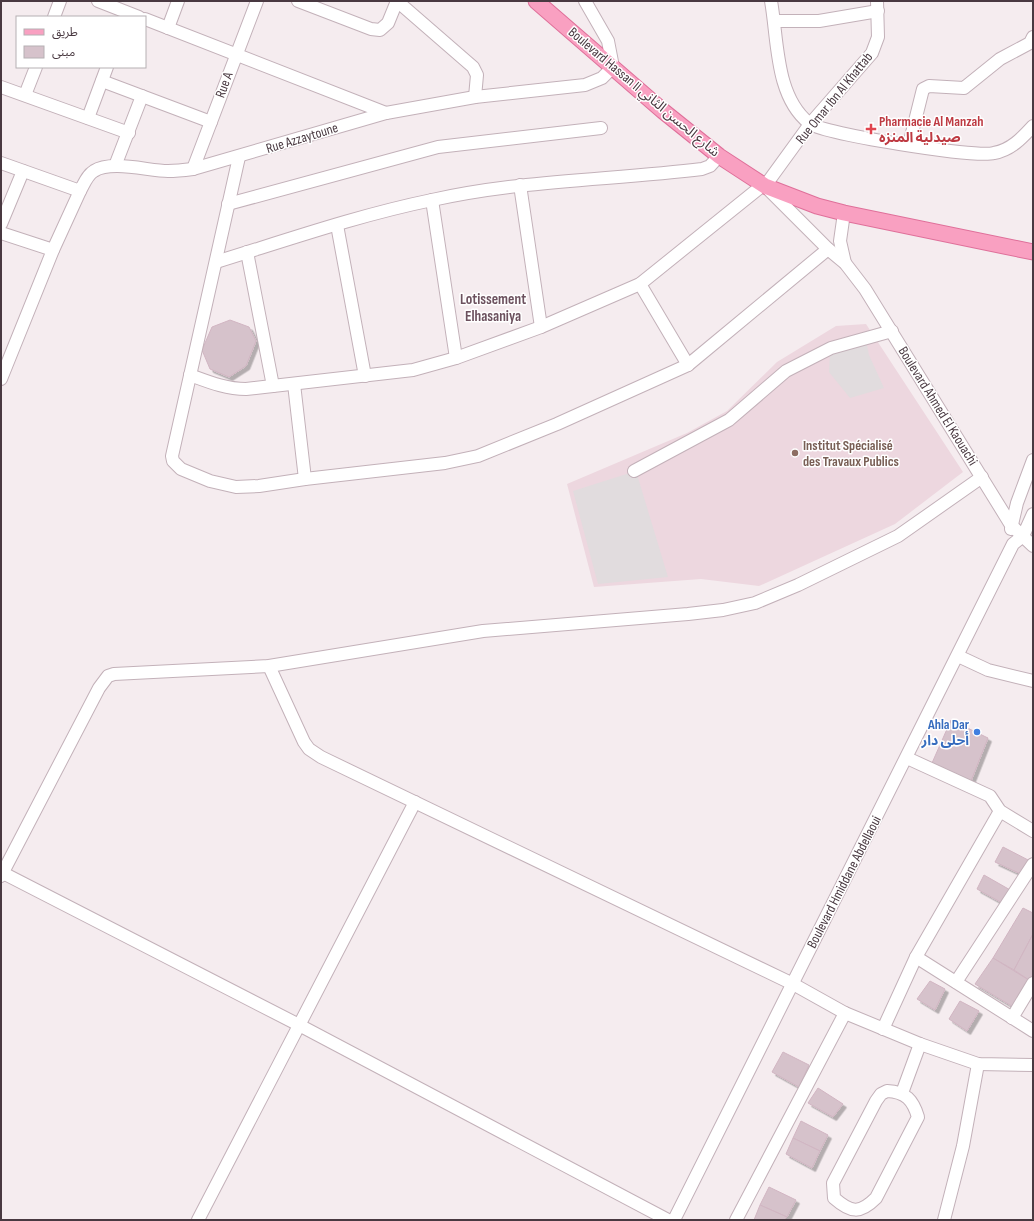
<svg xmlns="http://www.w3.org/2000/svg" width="1034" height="1221" viewBox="0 0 1034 1221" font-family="'Sofia Sans Condensed','Noto Sans Arabic',sans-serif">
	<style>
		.education { fill: #edd7df }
		.parking { fill: #e1dcde }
		.building { fill: #d6c2cb; stroke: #d1b5c2; filter: url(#shadow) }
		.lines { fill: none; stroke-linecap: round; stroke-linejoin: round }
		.minor-casing { stroke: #c3b1b9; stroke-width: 14 }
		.major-casing { stroke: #df709a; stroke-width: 17 }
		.minor { stroke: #fff; stroke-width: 12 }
		.major { stroke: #f9a0c1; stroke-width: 15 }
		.health-dot { fill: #e0444e; stroke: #fff; stroke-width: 1.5 }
		.education-dot { fill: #8d6e63; stroke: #fff; stroke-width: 1.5 }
		.shop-dot { fill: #3f7fe0; stroke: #fff; stroke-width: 1.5 }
		.labels { text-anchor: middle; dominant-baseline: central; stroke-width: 3; stroke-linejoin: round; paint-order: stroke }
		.street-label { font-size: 14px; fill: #493941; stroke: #fff }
		.health-label { font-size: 14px; font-weight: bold; fill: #be3a42; stroke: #fff; text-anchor: start }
		.education-label { font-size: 14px; font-weight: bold; fill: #785e54; stroke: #fff; text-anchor: start }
		.shop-label { font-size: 14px; font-weight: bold; fill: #366cbe; stroke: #fff; text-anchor: end }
		.neighbourhood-label { font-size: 15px; font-weight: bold; fill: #6c515e; stroke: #fff }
	</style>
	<defs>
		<filter id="shadow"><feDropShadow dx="3.5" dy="3.5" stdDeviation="0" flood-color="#0004"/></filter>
	</defs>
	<rect width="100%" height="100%" fill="#f5ecef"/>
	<polygon class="education" points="866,324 963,472 895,524 759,586 701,579 594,587 567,484 687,433 727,411 777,362 836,326"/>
	<g class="parking">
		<polygon points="866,340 869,355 884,388 850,398 829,372 830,350"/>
		<polygon points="636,471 668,577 598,584 573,491"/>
	</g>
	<g class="building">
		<polygon points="230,320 249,327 256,341 246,366 229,377 210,369 202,350 212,327"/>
		<polygon points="951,720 988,738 971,781 932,763"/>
		<polygon points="1003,847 1032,862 1025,876 995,862"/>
		<polygon points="984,875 1012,891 1004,904 977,889"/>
		<polygon points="1023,908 1033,913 1033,934 1014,970 993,958"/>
		<polygon points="1033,934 1033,979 1032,982 1014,970"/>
		<polygon points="993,958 1032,982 1015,1008 975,984"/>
		<polygon points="930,981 945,989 935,1010 917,999"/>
		<polygon points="960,1001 979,1011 967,1031 949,1019"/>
		<polygon points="783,1052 809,1065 799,1087 772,1072"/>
		<polygon points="818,1088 843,1104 833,1117 808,1103"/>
		<polygon points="801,1121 828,1135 820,1151 793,1138"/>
		<polygon points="793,1138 820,1151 812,1168 786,1154"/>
		<polygon points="769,1187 796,1200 787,1217 760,1205"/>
		<polygon points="760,1205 787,1217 784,1220 754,1220"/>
	</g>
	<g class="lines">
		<g class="minor-casing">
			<g id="minor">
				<polyline points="98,1 139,17"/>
				<polyline points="298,1 371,29 380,30 388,23 397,1"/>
				<polyline points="397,1 473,67 477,75 475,97"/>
				<path d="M 771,1 C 778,40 775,96 809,123 C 823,134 975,158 994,153 C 1011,150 1022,138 1033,126"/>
				<polyline points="877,1 878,37 872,53 810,124 765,186 828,249 845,263 865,289 1011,525 1033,546"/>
				<polyline points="54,17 60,1"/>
				<polyline points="145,19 386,113"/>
				<polyline points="774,21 819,21 878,11"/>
				<polyline points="168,28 178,1"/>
				<polyline points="102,81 211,122"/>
				<polyline points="1,87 129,133"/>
				<polyline points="25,95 36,67"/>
				<polyline points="88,118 107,67"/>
				<polyline points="909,145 923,89 929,86 964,88 1000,59 1030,43 1033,37"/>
				<polyline points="239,157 172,456 173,461 181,469 210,481 236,487 259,486 305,479 445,463 478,456 557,424 688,365 828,249"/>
				<path d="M 1,163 L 80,191 C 84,184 87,175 94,171 C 111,160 149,171 168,171 C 176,171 185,170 193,169 L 386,113 L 475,97 L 585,85 L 602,78 L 613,67 L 608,41 L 585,1"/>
				<polyline points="115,166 142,96"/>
				<polyline points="193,169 257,1"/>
				<polyline points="520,185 541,327"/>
				<polyline points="432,200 456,358"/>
				<polyline points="228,204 438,147 601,128"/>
				<polyline points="844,213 840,241 845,263"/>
				<polyline points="1,224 23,171"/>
				<polyline points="337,225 365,376"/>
				<polyline points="1,233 53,250"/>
				<polyline points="247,252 273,386"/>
				<path d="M 216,262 C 287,240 359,215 432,200 C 521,180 612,180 702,169 L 710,166 L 719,156"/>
				<polyline points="640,284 688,365"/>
				<path d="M 190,375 C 209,382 226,389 246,389 L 413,370 L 456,358 L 541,327 L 640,284 L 763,185"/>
				<polyline points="1,379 53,250 80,191"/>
				<polyline points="294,384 305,479"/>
				<polyline points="634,471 729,420 786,371 831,348 892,331"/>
				<polyline points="1011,529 1017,503 1033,460"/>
				<polyline points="958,656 988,670 1033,681"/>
				<polyline points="269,666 304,742 309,749 321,757 793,984 845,1013 920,1044 978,1064 1033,1065"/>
				<polyline points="907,758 990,796 1000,811 1033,831"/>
				<polyline points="1,872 299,1025 668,1220"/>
				<polyline points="1,876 99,688 108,676 114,674 269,666 483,631 688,614 723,610 755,603 798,585 898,536 982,477"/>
				<polyline points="916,957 1033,1031"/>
				<polyline points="956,982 1033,864"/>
				<polyline points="1012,1018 1033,983"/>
				<polyline points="883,1029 916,957 1000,811"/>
				<path d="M 887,1091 C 906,1092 913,1100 918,1117 L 876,1198 C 860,1214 851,1213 834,1198 L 833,1183 L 876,1101 L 881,1094 Z"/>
				<polyline points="902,1093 920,1044"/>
				<polyline points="198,1220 415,802"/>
				<polyline points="674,1220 1013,544 1023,536 1033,514"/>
				<polyline points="736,1220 845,1013"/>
				<polyline points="944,1220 963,1146 978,1064"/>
			</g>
		</g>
		<g class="major-casing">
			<polyline id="major" points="536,1 663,111 719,156 765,186 817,206 844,213 1033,252"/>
		</g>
		<use href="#minor" class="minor"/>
		<use href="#major" class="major"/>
	</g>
	<path class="health-dot" d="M869 123h4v4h4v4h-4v4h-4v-4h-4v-4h4z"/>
	<circle class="education-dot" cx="795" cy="453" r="4"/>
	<circle class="shop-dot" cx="977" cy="732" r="4"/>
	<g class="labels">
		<g class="street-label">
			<text transform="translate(224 85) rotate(-70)">Rue A</text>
			<text transform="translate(644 92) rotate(40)">Boulevard Hassan II شارع الحسن الثاني</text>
			<text transform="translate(834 98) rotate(-51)">Rue Omar Ibn Al Khattab</text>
			<text transform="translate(302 138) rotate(-17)">Rue Azzaytoune</text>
			<text transform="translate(938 406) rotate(58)">Boulevard Ahmed El Kaouachi</text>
			<text transform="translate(844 882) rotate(-63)">Boulevard Hmiddane Abdellaoui</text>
		</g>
		<g class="health-label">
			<text x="879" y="121">Pharmacie Al Manzah<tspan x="879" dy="16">صيدلية المنزه</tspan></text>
		</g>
		<g class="education-label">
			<text x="803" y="445">Institut Spécialisé<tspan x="803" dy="16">des Travaux Publics</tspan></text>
		</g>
		<g class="shop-label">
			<text x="969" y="724">Ahla Dar<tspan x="969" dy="16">أحلى دار</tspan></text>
		</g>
		<g class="neighbourhood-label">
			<text x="493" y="299">Lotissement<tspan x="493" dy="17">Elhasaniya</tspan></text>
		</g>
	</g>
	<rect width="1034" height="1221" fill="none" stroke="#493941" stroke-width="4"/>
	<rect x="16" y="16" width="130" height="52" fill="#ffffff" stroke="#b6b0b3"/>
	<rect x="24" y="29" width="20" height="6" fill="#f9a0c1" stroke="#b6b0b3"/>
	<text x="52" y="36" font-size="12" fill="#493941">طريق</text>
	<rect x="24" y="46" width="20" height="12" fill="#d6c2cb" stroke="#b6b0b3"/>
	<text x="52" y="56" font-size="12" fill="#493941">مبنى</text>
</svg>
